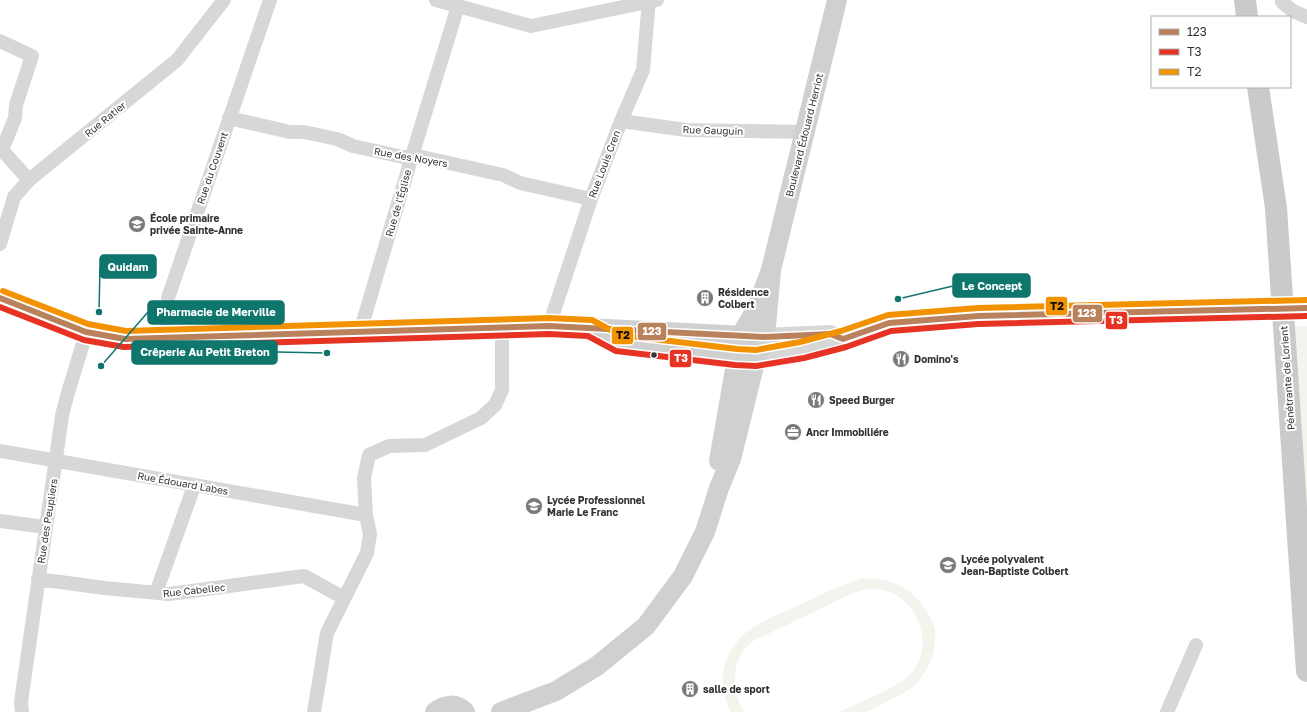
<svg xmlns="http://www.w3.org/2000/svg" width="1307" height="712" font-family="'Golos Text',sans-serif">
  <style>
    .green { fill: #f1f5ed }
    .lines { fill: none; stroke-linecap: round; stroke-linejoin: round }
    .minor { stroke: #d7d7d7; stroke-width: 14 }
    .tertiary { stroke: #d7d7d7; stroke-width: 18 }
    .secondary { stroke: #d0d0d0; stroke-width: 20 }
    .primary { stroke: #cacaca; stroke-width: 22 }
    .tertiary-bridge { stroke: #d7d7d7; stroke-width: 18 }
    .bus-1-casing { stroke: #fff; stroke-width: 9 }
    .bus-2-casing { stroke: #fff; stroke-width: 9 }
    .bus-3-casing { stroke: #fff; stroke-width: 9 }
    .bus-1 { stroke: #b9825d; stroke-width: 6 }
    .bus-2 { stroke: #e63323; stroke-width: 6 }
    .bus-3 { stroke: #f39200; stroke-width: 6 }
    .bus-dot { fill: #333; stroke: #fff; stroke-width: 1.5 }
    .labels { text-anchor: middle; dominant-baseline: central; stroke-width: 4; stroke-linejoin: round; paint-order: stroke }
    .street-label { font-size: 10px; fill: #333; stroke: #fff }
    .poi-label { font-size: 10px; font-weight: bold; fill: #333; stroke: #fff; text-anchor: start }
    .leader { fill: none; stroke: #0f766e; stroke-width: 1.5 }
    .callout-dot { fill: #0f766e; stroke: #fff; stroke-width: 1.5 }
    .callout { fill: #0f766e; stroke: #0f766e; stroke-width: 1.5 }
    .callout-label { font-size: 11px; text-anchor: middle; font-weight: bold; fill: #fff }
    .line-badge { stroke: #fff; stroke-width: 1.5 }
    .badge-label { font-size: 11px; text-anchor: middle; font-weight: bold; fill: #fff }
    .pale-badge-label { font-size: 11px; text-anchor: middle; font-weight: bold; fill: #111 }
  </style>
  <rect width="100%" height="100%" fill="#fff"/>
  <!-- green -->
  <path class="green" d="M 1287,326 L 1307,326 L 1307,571 Z
    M 864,578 C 878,579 890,580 903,587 C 916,594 934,617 935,632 C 937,650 929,670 917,683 C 908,692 897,696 886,702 C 879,705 871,711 864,712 C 856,712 847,712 839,712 C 858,703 902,686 913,671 C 936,640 915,594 878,589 C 869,587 860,591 851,594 L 753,641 C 751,644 747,647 744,650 C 731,668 733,694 744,712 L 731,712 C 715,681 723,648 752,628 C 767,618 786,611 802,604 C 823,594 842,584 864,578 Z"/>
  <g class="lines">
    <!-- minor -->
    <path class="minor" d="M 436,0 L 531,26 L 657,0
      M 1282,0 L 1282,2 L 1293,11 L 1307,17
      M 0,41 L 32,56 L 16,105 L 15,118 L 2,150 L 29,180
      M 229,118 L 290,132 L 304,132 L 337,139 L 353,146 L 403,157 L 422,157 L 503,175 L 520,183 L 591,199
      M 621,121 L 686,130 L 805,132
      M 0,244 L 14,197 L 29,180 L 177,60 L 224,0
      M 549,326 L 591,199 L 621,121 L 643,70 L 649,0
      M 360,332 L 412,156 L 458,6
      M 167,338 L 168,298 L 270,0
      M 0,451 L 366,515
      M 0,521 L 45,527
      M 38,579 L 104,588 L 169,594 L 304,576 L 344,598
      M 156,593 L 194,486
      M 22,712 L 21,702 L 62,416 C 68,388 79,360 86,332
      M 314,712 L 327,633 L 367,553 L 370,534 L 366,515 L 364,478 L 369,455 L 389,446 L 425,445 L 481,418 L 495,405 L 502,390 L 502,328
      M 1167,712 L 1196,645"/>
    <!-- tertiary -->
    <path class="tertiary" d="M 765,337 L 830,334 L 834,336
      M 756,358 L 802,350 L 843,339 L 889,323 L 978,316 L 1254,309"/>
    <!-- secondary -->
    <path class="secondary" d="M 0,298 L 86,332 L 125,339 L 549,326 L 765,337
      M 597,332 L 617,343 L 697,353 L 749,358
      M 719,461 L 741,335 L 756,310 L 771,270 L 837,0
      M 435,712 C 445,704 456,703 465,712
      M 501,712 L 556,691 L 597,666 L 646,626 L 683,576 L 705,532 L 719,488 L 731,459 L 756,358 L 765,337 L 771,270"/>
    <!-- primary -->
    <path class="primary" d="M 1245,0 L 1247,17
      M 1258,87 L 1276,208 L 1307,671"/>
    <!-- tertiary-bridge -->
    <path class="tertiary-bridge" d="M 1254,309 L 1307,308"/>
    <!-- bus-1 casing -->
    <g class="bus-1-casing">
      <path id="bus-1" d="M 0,298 L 86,332 L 125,339 L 549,326 L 765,337 L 830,334 L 843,339 L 889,323 L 978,316 L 1307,308"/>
    </g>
    <!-- bus-2 casing -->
    <g class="bus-2-casing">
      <path id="bus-2" d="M 0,307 L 84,340 L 124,347 L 549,334 L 588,336 L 616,351 L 735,365 L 756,366 L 804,358 L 846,347 L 891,331 L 978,324 L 1307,316"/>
    </g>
    <!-- bus-3 casing -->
    <g class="bus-3-casing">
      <path id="bus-3" d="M 3,291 L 88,324 L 126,331 L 549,318 L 592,320 L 620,335 L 737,349 L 756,350 L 800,342 L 841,331 L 888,315 L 978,308 L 1307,300"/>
    </g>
    <!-- bus-1 -->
    <use href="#bus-1" class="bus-1"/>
    <!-- bus-2 -->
    <use href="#bus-2" class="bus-2"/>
    <!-- bus-3 -->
    <use href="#bus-3" class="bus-3"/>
  </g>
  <!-- icons -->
  <defs>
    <g id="school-disc" transform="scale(0.9)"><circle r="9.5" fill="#7a7a7a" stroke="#fff"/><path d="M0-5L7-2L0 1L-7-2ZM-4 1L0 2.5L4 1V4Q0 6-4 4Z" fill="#fff"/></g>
    <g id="building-disc" transform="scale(0.9)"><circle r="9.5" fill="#7a7a7a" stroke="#fff"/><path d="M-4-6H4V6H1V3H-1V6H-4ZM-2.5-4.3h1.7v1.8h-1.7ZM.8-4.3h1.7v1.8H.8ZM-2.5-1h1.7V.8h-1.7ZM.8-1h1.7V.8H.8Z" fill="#fff"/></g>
    <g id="restaurant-disc" transform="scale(0.9)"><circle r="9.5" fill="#7a7a7a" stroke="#fff"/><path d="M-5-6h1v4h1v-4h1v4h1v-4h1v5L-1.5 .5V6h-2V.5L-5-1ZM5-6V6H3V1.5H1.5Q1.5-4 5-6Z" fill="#fff"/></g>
    <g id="office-disc" transform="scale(0.9)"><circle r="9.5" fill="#7a7a7a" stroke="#fff"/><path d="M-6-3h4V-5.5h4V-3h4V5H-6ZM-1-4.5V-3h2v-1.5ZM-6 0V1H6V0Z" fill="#fff"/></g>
  </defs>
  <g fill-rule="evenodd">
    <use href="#school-disc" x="137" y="224"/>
    <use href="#building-disc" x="705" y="298"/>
    <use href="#restaurant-disc" x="901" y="359"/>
    <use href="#restaurant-disc" x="816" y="400"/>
    <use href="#office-disc" x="793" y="432"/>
    <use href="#school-disc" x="534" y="506"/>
    <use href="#school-disc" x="948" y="565"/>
    <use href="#building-disc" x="690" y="689"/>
  </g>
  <!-- markers -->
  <circle class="bus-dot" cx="654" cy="355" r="3.5"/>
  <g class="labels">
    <!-- street labels -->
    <g class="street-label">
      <text transform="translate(105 119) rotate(-39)">Rue Ratier</text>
      <text transform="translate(713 130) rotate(2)">Rue Gauguin</text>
      <text transform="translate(804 135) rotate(-76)">Boulevard Édouard Herriot</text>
      <text transform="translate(411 157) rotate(10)">Rue des Noyers</text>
      <text transform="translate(604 164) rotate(-69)">Rue Louis Cren</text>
      <text transform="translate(212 168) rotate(-71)">Rue du Couvent</text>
      <text transform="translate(398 203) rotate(-74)">Rue de l'Église</text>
      <text transform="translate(1287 378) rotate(-94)">Pénétrante de Lorient</text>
      <text transform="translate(183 483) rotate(10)">Rue Édouard Labes</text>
      <text transform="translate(47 521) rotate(-81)">Rue des Peupliers</text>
      <text transform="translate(194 590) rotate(-6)">Rue Cabellec</text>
    </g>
    <!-- poi labels -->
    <g class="poi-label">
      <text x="150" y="218">École primaire<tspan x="150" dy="12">privée Sainte-Anne</tspan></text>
      <text x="718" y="292">Résidence<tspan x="718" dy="12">Colbert</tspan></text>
      <text x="914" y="359">Domino's</text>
      <text x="829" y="400">Speed Burger</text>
      <text x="806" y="432">Ancr Immobiliére</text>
      <text x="547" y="500">Lycée Professionnel<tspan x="547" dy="12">Marie Le Franc</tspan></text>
      <text x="961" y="559">Lycée polyvalent<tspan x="961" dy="12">Jean-Baptiste Colbert</tspan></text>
      <text x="703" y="689">salle de sport</text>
    </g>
  </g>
  <!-- callouts -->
  <path class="leader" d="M99 312L100 267M898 299L953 286M101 366L148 312M327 353L277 352"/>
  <g class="callout-dot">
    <circle cx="99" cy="312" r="4"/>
    <circle cx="898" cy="299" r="4"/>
    <circle cx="101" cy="366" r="4"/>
    <circle cx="327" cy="353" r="4"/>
  </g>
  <g class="callout">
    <rect x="100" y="255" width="56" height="23" rx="4"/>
    <rect x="953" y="274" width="77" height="23" rx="4"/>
    <rect x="148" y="301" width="136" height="23" rx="4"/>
    <rect x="132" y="341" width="145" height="23" rx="4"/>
  </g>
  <g class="callout-label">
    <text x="128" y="271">Quidam</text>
    <text x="992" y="290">Le Concept</text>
    <text x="216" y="316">Pharmacie de Merville</text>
    <text x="205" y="356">Crêperie Au Petit Breton</text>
  </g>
  <g class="line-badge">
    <rect x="1045" y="296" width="23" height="20" rx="4" fill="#f39200"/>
    <rect x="1072" y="304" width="31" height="19" rx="4" fill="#b9825d"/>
    <rect x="1105" y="311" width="23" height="19" rx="4" fill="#e63323"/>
    <rect x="637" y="322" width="30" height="19" rx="4" fill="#b9825d"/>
    <rect x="611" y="326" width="23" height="19" rx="4" fill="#f39200"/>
    <rect x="669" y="349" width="23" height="19" rx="4" fill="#e63323"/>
  </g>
  <g class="badge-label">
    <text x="1087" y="317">123</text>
    <text x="1116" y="324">T3</text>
    <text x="652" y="335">123</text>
    <text x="681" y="362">T3</text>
  </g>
  <g class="pale-badge-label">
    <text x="1057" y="310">T2</text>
    <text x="623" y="339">T2</text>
  </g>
  <!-- legend -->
  <rect x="1151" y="16" width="140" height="72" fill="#ffffff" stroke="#adadad"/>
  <rect x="1159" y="29" width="20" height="6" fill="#b9825d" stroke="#adadad"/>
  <text x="1187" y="36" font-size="12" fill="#333333">123</text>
  <rect x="1159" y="49" width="20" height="6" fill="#e63323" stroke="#adadad"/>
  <text x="1187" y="56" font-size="12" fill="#333333">T3</text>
  <rect x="1159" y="69" width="20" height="6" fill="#f39200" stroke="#adadad"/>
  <text x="1187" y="76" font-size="12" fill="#333333">T2</text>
</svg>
